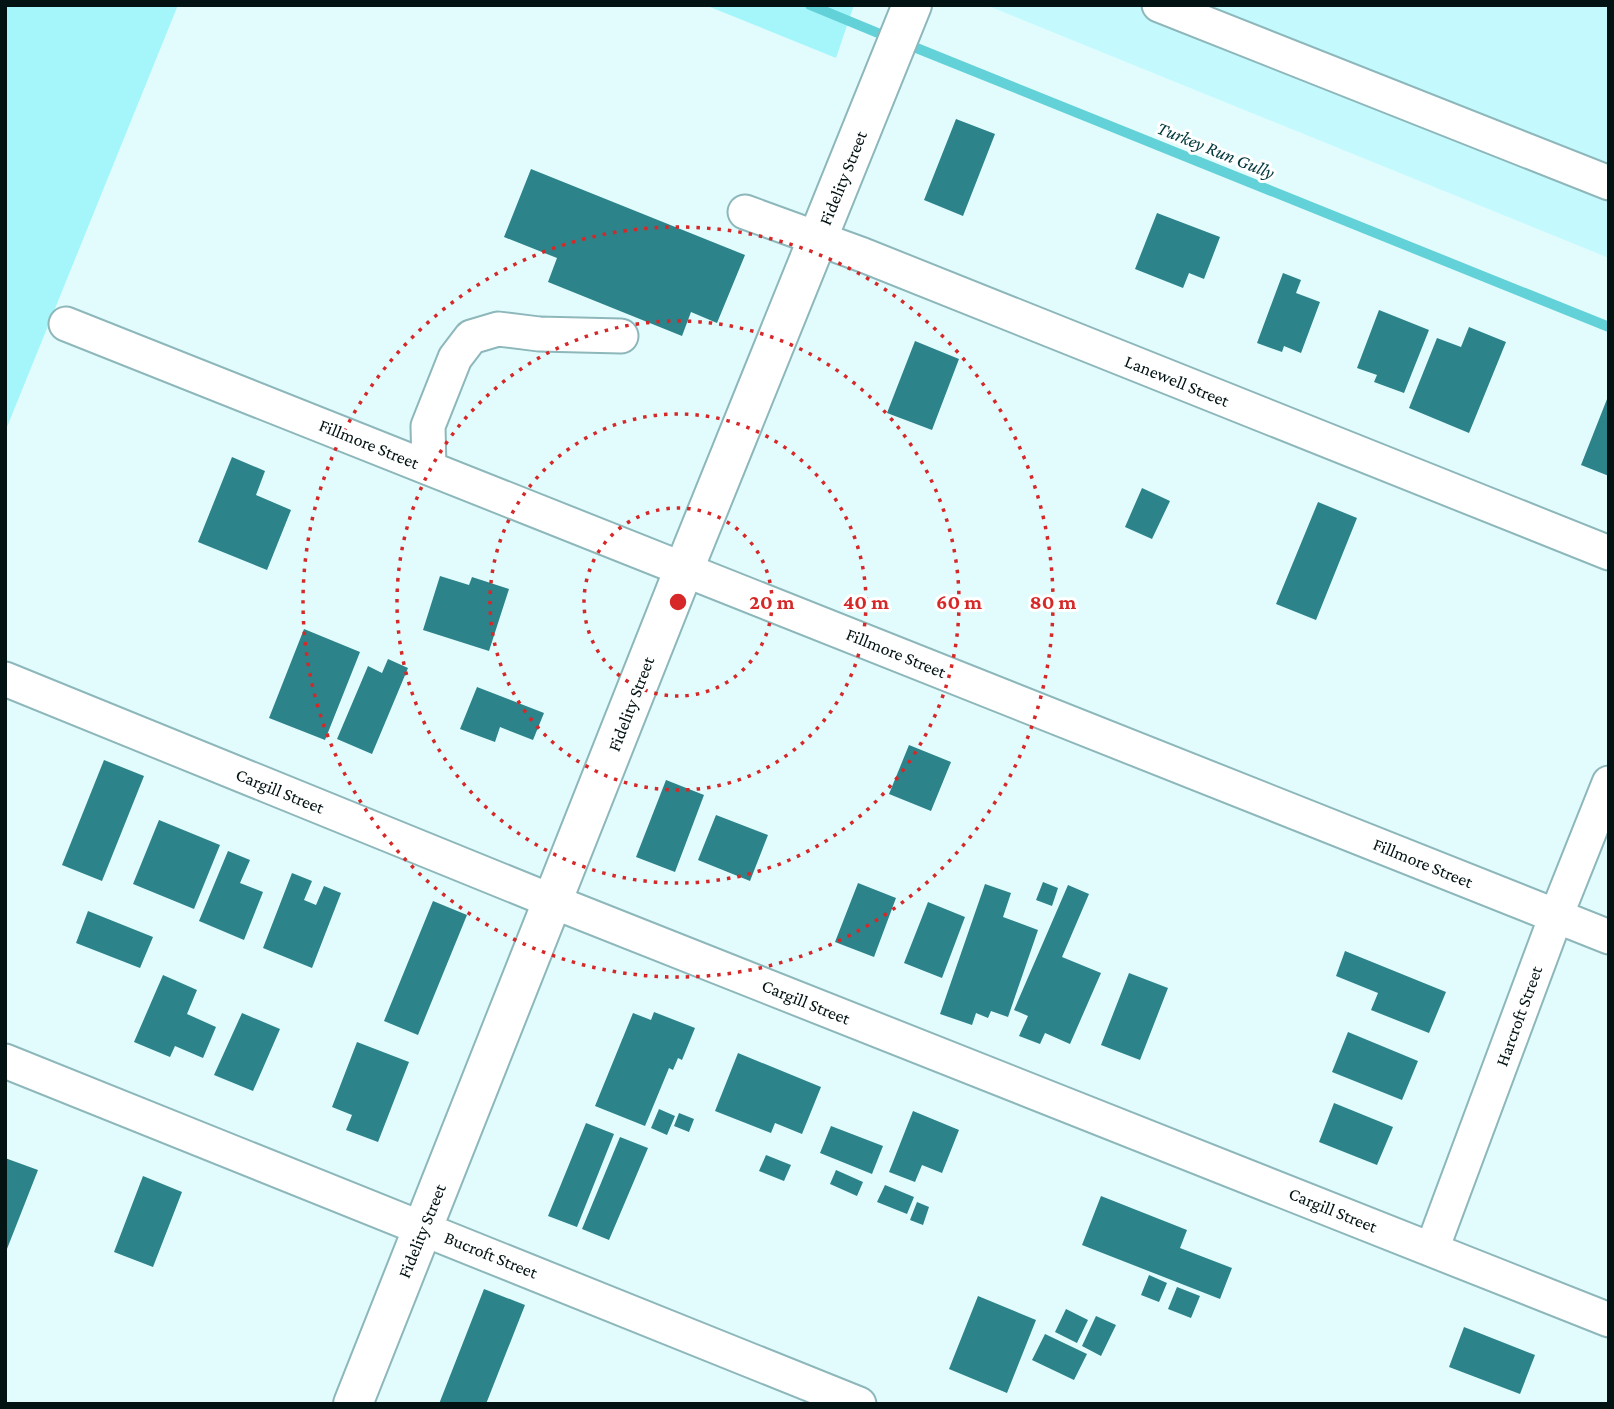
<svg xmlns="http://www.w3.org/2000/svg" width="1614" height="1409" font-family="'Crimson Pro',serif">
  <style>
    .built { fill: #c4fafe }
    .green { fill: #a5f6fb }
    .lines { fill: none; stroke-linecap: round; stroke-linejoin: round }
    .stream { stroke: #62d1d8; stroke-width: 10 }
    .building { fill: #2c8389 }
    .minor-casing { stroke: #8db7ba; stroke-width: 37 }
    .major-casing { stroke: #8db7ba; stroke-width: 42 }
    .minor { stroke: #fff; stroke-width: 33 }
    .major { stroke: #fff; stroke-width: 38 }
    .ring { fill: none; stroke: #d62828; stroke-width: 3.5; stroke-dasharray: 3.5 7 }
    .labels { text-anchor: middle; dominant-baseline: central; stroke-width: 6; stroke-linejoin: round; paint-order: stroke }
    .street-label { font-size: 18px; fill: #031213; stroke: #fff }
    .water-label { font-size: 19px; font-style: italic; fill: #00373b; stroke: #fff }
    .centre { fill: #d62828; stroke: #fff; stroke-width: 3.5 }
    .ring-label { font-size: 21px; text-anchor: middle; font-weight: bold; fill: #d62828; stroke: #fff; stroke-width: 6; stroke-linejoin: round; paint-order: stroke }
  </style>
  <rect width="100%" height="100%" fill="#e2fcfe"/>
  <!-- built -->
  <path class="built" d="M 986,5 L 1609,5 L 1609,258 Z"/>
  <!-- green -->
  <path class="green" d="M 5,5 L 178,5 L 5,432 Z
    M 705,5 L 854,5 L 836,58 Z"/>
  <g class="lines">
    <!-- stream -->
    <path class="stream" d="M 810,5 L 890,38
      M 904,43 L 1609,327"/>
  </g>
  <!-- building -->
  <path class="building" d="M 956,119 L 995,134 L 963,216 L 924,200 Z
    M 531,169 L 745,255 L 717,323 L 691,312 L 682,336 L 548,282 L 557,258 L 504,237 Z
    M 1157,213 L 1220,237 L 1204,279 L 1189,273 L 1183,288 L 1135,269 Z
    M 1283,273 L 1301,280 L 1296,293 L 1320,302 L 1301,353 L 1284,346 L 1282,352 L 1257,343 Z
    M 1379,310 L 1429,330 L 1404,393 L 1374,382 L 1377,375 L 1357,368 Z
    M 1469,327 L 1506,342 L 1469,433 L 1409,408 L 1437,338 L 1461,347 Z
    M 915,341 L 959,359 L 932,430 L 887,413 Z
    M 1609,394 L 1609,476 L 1581,465 Z
    M 232,457 L 265,471 L 256,495 L 291,510 L 267,570 L 198,542 Z
    M 1142,488 L 1170,501 L 1152,539 L 1125,527 Z
    M 1318,502 L 1357,518 L 1316,620 L 1276,604 Z
    M 440,576 L 469,585 L 472,577 L 509,589 L 489,651 L 423,630 Z
    M 304,629 L 360,652 L 325,740 L 269,718 Z
    M 388,659 L 408,668 L 372,754 L 337,739 L 368,666 L 382,673 Z
    M 477,687 L 544,713 L 533,740 L 500,727 L 495,742 L 460,729 Z
    M 909,745 L 951,762 L 931,811 L 889,794 Z
    M 104,760 L 144,776 L 102,881 L 62,865 Z
    M 666,780 L 704,795 L 675,872 L 636,857 Z
    M 716,815 L 768,835 L 750,881 L 698,860 Z
    M 159,820 L 220,845 L 194,909 L 133,884 Z
    M 228,851 L 250,860 L 240,883 L 263,892 L 244,940 L 199,921 Z
    M 292,873 L 312,881 L 304,900 L 316,905 L 324,886 L 341,893 L 312,968 L 263,948 Z
    M 1043,882 L 1058,888 L 1052,906 L 1036,900 Z
    M 858,883 L 896,898 L 874,957 L 835,942 Z
    M 985,884 L 1011,893 L 1003,917 L 1038,930 L 1008,1017 L 991,1011 L 988,1018 L 976,1013 L 972,1025 L 940,1014 Z
    M 1068,885 L 1089,894 L 1062,957 L 1101,973 L 1070,1044 L 1045,1033 L 1040,1044 L 1019,1036 L 1028,1016 L 1014,1010 Z
    M 433,901 L 467,915 L 418,1035 L 384,1021 Z
    M 928,902 L 965,917 L 942,978 L 904,963 Z
    M 88,911 L 153,937 L 140,968 L 76,943 Z
    M 1345,951 L 1446,992 L 1429,1033 L 1371,1010 L 1378,993 L 1336,976 Z
    M 1129,973 L 1168,988 L 1140,1060 L 1101,1045 Z
    M 163,975 L 197,990 L 187,1014 L 216,1027 L 203,1058 L 175,1046 L 170,1057 L 134,1042 Z
    M 654,1012 L 695,1028 L 682,1060 L 678,1058 L 673,1070 L 669,1068 L 645,1126 L 595,1106 L 633,1013 L 651,1020 Z
    M 242,1013 L 280,1029 L 253,1091 L 214,1075 Z
    M 1348,1032 L 1418,1061 L 1402,1100 L 1332,1072 Z
    M 357,1042 L 409,1062 L 378,1142 L 346,1130 L 352,1115 L 332,1107 Z
    M 738,1053 L 821,1087 L 802,1134 L 775,1123 L 771,1133 L 715,1111 Z
    M 1334,1103 L 1393,1127 L 1377,1165 L 1319,1142 Z
    M 659,1109 L 675,1116 L 667,1135 L 651,1128 Z
    M 913,1111 L 959,1130 L 942,1173 L 922,1165 L 915,1182 L 889,1172 Z
    M 679,1113 L 694,1119 L 689,1132 L 674,1126 Z
    M 586,1123 L 614,1134 L 577,1227 L 548,1216 Z
    M 831,1126 L 883,1146 L 872,1174 L 820,1153 Z
    M 620,1137 L 648,1148 L 609,1240 L 582,1229 Z
    M 766,1155 L 791,1165 L 784,1181 L 759,1171 Z
    M 5,1158 L 38,1170 L 5,1254 Z
    M 836,1170 L 863,1182 L 857,1196 L 830,1184 Z
    M 143,1176 L 182,1192 L 153,1267 L 114,1252 Z
    M 885,1185 L 914,1197 L 907,1214 L 877,1202 Z
    M 1101,1196 L 1187,1230 L 1180,1248 L 1232,1268 L 1220,1299 L 1082,1245 Z
    M 917,1202 L 929,1207 L 923,1225 L 910,1220 Z
    M 1149,1275 L 1167,1283 L 1159,1302 L 1141,1295 Z
    M 1177,1287 L 1200,1296 L 1191,1318 L 1168,1309 Z
    M 484,1289 L 525,1305 L 486,1404 L 439,1404 Z
    M 978,1296 L 1036,1320 L 1007,1393 L 949,1369 Z
    M 1066,1309 L 1088,1320 L 1077,1343 L 1055,1332 Z
    M 1096,1316 L 1116,1325 L 1101,1356 L 1082,1346 Z
    M 1464,1327 L 1535,1355 L 1520,1394 L 1449,1367 Z
    M 1045,1334 L 1087,1354 L 1074,1380 L 1032,1360 Z"/>
  <g class="lines">
    <!-- minor casing -->
    <g class="minor-casing">
      <path id="minor" d="M 1159,5 L 1609,183
        M 745,212 L 863,255 L 1609,553
        M 66,324 L 1609,937
        M 429,468 L 428,426 L 455,358 L 471,337 L 498,329 L 539,334 L 621,336
        M 5,679 L 554,902 L 1609,1320
        M 5,1061 L 859,1404
        M 1432,1249 L 1556,916 L 1609,783"/>
    </g>
    <!-- major casing -->
    <g class="major-casing">
      <path id="major" d="M 353,1404 L 684,569 L 912,5"/>
    </g>
    <!-- minor -->
    <use href="#minor" class="minor"/>
    <!-- major -->
    <use href="#major" class="major"/>
  </g>
  <!-- distance rings -->
  <g class="ring">
    <circle cx="678" cy="602" r="94"/>
    <circle cx="678" cy="602" r="188"/>
    <circle cx="678" cy="602" r="281"/>
    <circle cx="678" cy="602" r="375"/>
  </g>
  <g class="labels">
    <!-- street labels -->
    <g class="street-label">
      <text transform="translate(843 178) rotate(-68)">Fidelity Street</text>
      <text transform="translate(1177 381) rotate(22)">Lanewell Street</text>
      <text transform="translate(369 444) rotate(22)">Fillmore Street</text>
      <text transform="translate(896 653) rotate(22)">Fillmore Street</text>
      <text transform="translate(631 704) rotate(-69)">Fidelity Street</text>
      <text transform="translate(280 791) rotate(22)">Cargill Street</text>
      <text transform="translate(1423 863) rotate(22)">Fillmore Street</text>
      <text transform="translate(806 1002) rotate(22)">Cargill Street</text>
      <text transform="translate(1519 1016) rotate(-70)">Harcroft Street</text>
      <text transform="translate(1333 1210) rotate(22)">Cargill Street</text>
      <text transform="translate(422 1231) rotate(-68)">Fidelity Street</text>
      <text transform="translate(491 1255) rotate(22)">Bucroft Street</text>
    </g>
    <!-- water labels -->
    <g class="water-label">
      <text transform="translate(1216 150) rotate(22)">Turkey Run Gully</text>
    </g>
  </g>
  <circle cx="678" cy="602" r="10" class="centre"/>
  <g class="ring-label">
    <text x="772" y="609">20 m</text>
    <text x="866" y="609">40 m</text>
    <text x="959" y="609">60 m</text>
    <text x="1053" y="609">80 m</text>
  </g>
  <!-- border -->
  <rect width="1614" height="1409" fill="none" stroke="#031213" stroke-width="14"/>
</svg>
